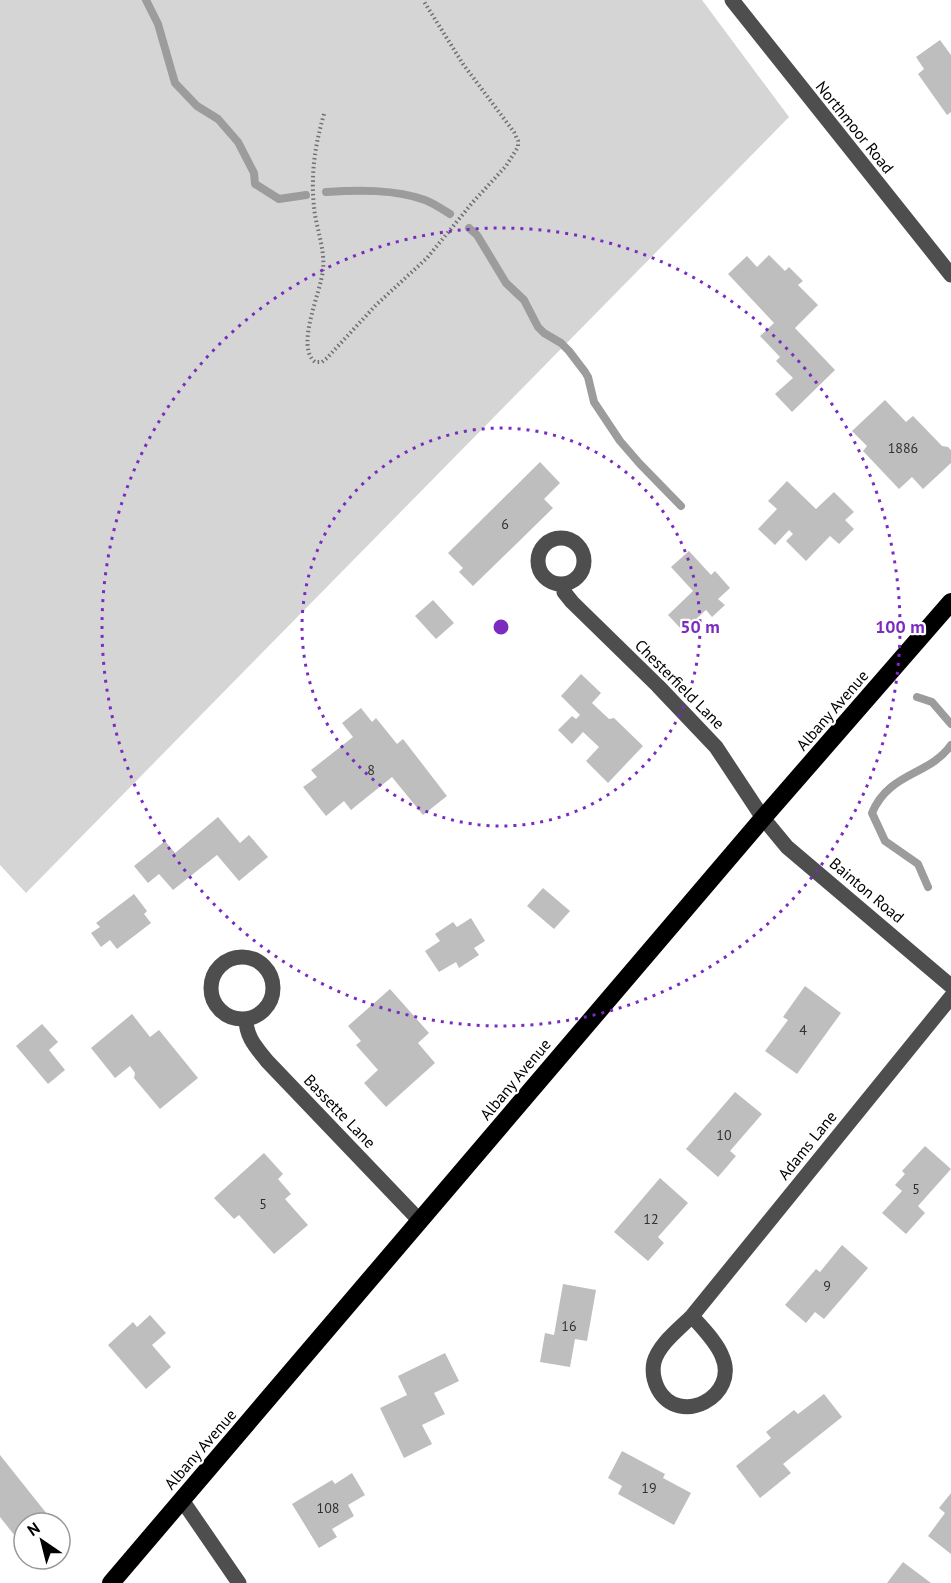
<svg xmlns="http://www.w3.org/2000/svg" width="951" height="1583" font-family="'PT Sans',sans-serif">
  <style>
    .green { fill: #d5d5d5 }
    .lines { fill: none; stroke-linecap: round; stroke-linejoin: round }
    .stream { stroke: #9c9c9c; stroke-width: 8 }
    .building { fill: #bebebe }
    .path { stroke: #707070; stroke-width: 4; stroke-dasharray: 1.5 3; stroke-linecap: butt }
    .minor { stroke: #4e4e4e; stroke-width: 15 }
    .highway { stroke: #000; stroke-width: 18 }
    .ring { fill: none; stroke: #7b2cbf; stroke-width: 3; stroke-dasharray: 3 6 }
    .labels { text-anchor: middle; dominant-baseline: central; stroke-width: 4.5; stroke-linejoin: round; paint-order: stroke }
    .number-label { font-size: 14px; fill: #303030 }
    .street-label { font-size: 16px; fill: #000; stroke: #fff }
    .centre { fill: #7b2cbf; stroke: #fff; stroke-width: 3 }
    .ring-label { font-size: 18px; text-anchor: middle; font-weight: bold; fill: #7b2cbf; stroke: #fff; stroke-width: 4.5; stroke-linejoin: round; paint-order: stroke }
  </style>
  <rect width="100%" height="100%" fill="#fff"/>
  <!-- green -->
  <path class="green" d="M 0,0 L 702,0 L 789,117 L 26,893 L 0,865 Z"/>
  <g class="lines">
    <!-- stream -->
    <path class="stream" d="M 146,0 L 158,24 L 175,83 L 197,106 L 218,119 L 238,142 L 254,173 L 255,184 L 279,199 L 306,195
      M 326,192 C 357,190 395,189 425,200 C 433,203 442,209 450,214
      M 469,228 L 477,235 L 506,283 L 524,300 L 538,327 L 544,333 L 561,343 L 569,351 L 585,372 L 588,377 L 594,402 L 620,441 L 640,464 L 681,506
      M 917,697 L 932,702 L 951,724
      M 928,887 L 918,864 L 885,841 L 872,813 C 889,772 929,776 951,745"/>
  </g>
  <!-- building -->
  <path class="building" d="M 940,40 L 951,55 L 951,112 L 947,115 L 918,74 L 924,69 L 916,57 Z
    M 769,255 L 785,271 L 789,267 L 803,281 L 798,285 L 818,305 L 795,328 L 835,370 L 792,412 L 775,394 L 793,378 L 776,361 L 780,357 L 760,336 L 774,323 L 728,274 L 747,256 L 757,267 Z
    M 885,400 L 906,422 L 913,416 L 942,446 L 948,447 L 951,450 L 951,463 L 923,489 L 912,477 L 899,489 L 863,451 L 867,446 L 852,431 Z
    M 540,462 L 560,483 L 544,499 L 553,508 L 473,586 L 459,572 L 463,568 L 448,553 Z
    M 787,481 L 816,509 L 834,492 L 854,512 L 845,520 L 854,529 L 839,544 L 830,536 L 806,561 L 786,541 L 793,534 L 789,530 L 775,545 L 758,529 L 777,509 L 768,501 Z
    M 689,551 L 711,575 L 715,571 L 730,588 L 718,599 L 725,605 L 712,617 L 706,610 L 683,631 L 668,615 L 693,591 L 671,567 Z
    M 433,600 L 454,623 L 436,639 L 415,616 Z
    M 581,674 L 601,693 L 592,703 L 609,719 L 614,718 L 643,746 L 608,783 L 586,761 L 599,747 L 583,732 L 572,744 L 558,730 L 572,716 L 576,719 L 580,715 L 561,696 Z
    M 361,708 L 372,722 L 376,718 L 397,744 L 403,739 L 447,796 L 423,815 L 392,777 L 351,810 L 344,801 L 326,816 L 303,787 L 317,777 L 311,770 L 353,737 L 342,723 Z
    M 218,817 L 240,843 L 249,835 L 268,857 L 239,881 L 217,855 L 173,890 L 159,874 L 148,883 L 134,866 L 165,841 L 175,853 Z
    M 543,888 L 570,911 L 554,929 L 527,906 Z
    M 134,894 L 147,911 L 144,914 L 151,923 L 117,949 L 110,940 L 101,947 L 91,933 L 100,927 L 96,923 Z
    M 471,918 L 485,941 L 474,948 L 479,955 L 459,968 L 456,962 L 439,972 L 425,951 L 440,941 L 435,934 L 453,922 L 457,927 Z
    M 805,986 L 841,1013 L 797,1074 L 765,1051 L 788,1020 L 783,1017 Z
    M 390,989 L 429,1033 L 418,1043 L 435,1063 L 386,1107 L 364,1083 L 378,1070 L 356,1045 L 361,1041 L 348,1026 Z
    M 132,1014 L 150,1037 L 159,1030 L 198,1078 L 160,1109 L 134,1078 L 135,1073 L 130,1066 L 115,1078 L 91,1048 Z
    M 42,1024 L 58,1042 L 49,1050 L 65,1070 L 48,1084 L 16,1046 Z
    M 735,1092 L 762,1114 L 730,1151 L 736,1156 L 718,1177 L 686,1149 Z
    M 925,1146 L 951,1169 L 918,1206 L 925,1213 L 906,1234 L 882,1213 L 902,1191 L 895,1185 L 905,1174 L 902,1171 Z
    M 264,1153 L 283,1174 L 278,1179 L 291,1194 L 285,1199 L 308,1225 L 274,1254 L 239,1215 L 234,1219 L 214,1198 Z
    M 660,1178 L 688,1203 L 658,1237 L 664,1243 L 648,1261 L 614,1232 Z
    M 842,1245 L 868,1268 L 824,1319 L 815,1312 L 806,1323 L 785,1305 L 816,1269 L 820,1272 Z
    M 563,1284 L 596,1290 L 587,1341 L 575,1339 L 570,1367 L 540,1362 L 545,1333 L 554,1335 Z
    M 150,1315 L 166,1333 L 152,1345 L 171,1367 L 146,1389 L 108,1345 L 133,1322 L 137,1327 Z
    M 445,1353 L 459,1381 L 434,1393 L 445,1414 L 422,1425 L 432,1444 L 404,1458 L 380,1408 L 407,1395 L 398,1376 Z
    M 824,1394 L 842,1417 L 783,1464 L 791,1473 L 760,1498 L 736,1466 L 771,1438 L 766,1432 L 794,1410 L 798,1414 Z
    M 622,1451 L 665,1474 L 663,1478 L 691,1493 L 674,1525 L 618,1494 L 622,1486 L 608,1478 Z
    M 0,1455 L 43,1509 L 55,1523 L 24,1523 L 24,1529 L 15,1536 L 0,1517 Z
    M 352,1473 L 365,1495 L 348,1505 L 354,1516 L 332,1529 L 337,1537 L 319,1548 L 292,1504 L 332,1480 L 335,1484 Z
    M 951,1493 L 951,1554 L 928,1536 L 945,1513 L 939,1508 Z
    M 903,1562 L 931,1583 L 887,1583 Z"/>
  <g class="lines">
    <!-- path -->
    <path class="path" d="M 324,114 C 314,149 310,179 315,215 C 318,232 325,252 323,270 C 321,292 295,346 315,362 L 322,362 L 327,358 L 376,305 L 427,258 L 473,202 L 506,166 L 518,147 L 518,141 L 514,132 L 463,64 L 423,0"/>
    <!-- minor -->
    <path class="minor" d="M 732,0 L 951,275
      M538 561a23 23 0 1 1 46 0a23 23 0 1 1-46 0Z
      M 563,584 L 564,592 L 572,602 L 658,686 L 716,747 L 763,818 L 787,847 L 951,986
      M211 988a31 31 0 1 1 62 0a31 31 0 1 1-62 0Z
      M 246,1019 C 246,1037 256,1047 267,1061 L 420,1221
      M 692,1316 C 702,1328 716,1341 722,1356 C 740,1396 679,1428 658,1389 C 654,1381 652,1371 654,1362 C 659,1344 679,1329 692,1316 L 951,997
      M 182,1500 L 239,1583"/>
    <!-- highway -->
    <path class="highway" d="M 111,1583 L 763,818 L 951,602"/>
  </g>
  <!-- distance rings -->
  <g class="ring">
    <circle cx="501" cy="627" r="199"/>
    <circle cx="501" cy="627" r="399"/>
  </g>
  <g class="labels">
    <!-- number labels -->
    <g class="number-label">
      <text x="903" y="448">1886</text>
      <text x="505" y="524">6</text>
      <text x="371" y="770">8</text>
      <text x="803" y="1030">4</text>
      <text x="724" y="1135">10</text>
      <text x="916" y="1189">5</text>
      <text x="263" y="1204">5</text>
      <text x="651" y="1219">12</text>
      <text x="827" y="1286">9</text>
      <text x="569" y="1326">16</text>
      <text x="649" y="1488">19</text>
      <text x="328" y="1508">108</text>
    </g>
    <!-- street labels -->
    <g class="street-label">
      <text transform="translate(855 127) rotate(51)">Northmoor Road</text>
      <text transform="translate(680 684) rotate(45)">Chesterfield Lane</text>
      <text transform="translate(832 710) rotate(-49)">Albany Avenue</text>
      <text transform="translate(867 890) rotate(40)">Bainton Road</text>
      <text transform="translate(515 1079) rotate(-50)">Albany Avenue</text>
      <text transform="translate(340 1111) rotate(46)">Bassette Lane</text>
      <text transform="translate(807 1145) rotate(-51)">Adams Lane</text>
      <text transform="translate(200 1449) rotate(-49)">Albany Avenue</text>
    </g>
  </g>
  <circle cx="501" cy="627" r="9" class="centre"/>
  <g class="ring-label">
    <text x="700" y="633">50 m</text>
    <text x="900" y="633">100 m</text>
  </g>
  <!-- north arrow -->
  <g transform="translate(42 1541) rotate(325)"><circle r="28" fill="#ffffff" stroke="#999999" stroke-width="1.5"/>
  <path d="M0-4.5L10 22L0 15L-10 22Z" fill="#000000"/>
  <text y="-9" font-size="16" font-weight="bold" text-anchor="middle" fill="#000000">N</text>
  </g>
</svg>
